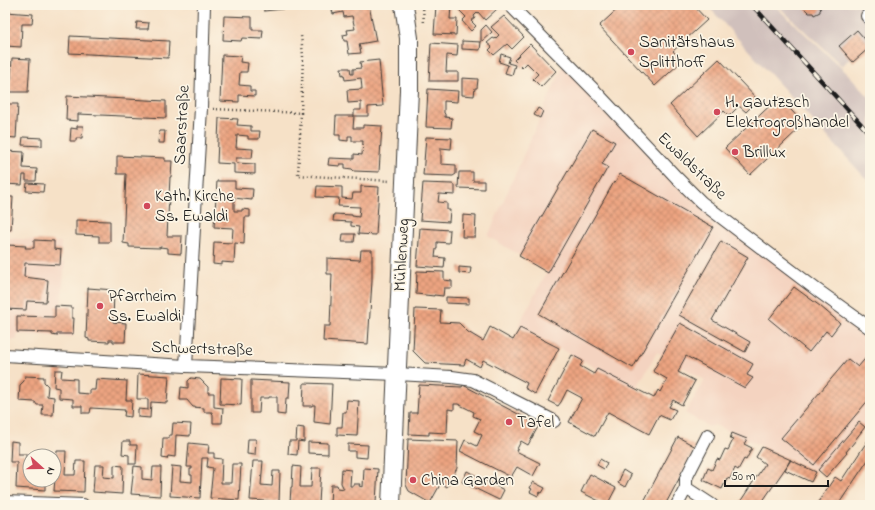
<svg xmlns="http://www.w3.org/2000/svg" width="875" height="510" font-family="'Indie Flower',sans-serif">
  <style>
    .built { fill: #f4d3c0 }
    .industrial { fill: #d0c0bc }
    .building { fill: url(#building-cross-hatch) }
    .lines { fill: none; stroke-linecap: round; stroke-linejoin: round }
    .minor-casing { stroke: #3d3a36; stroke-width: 14 }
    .secondary-casing { stroke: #3d3a36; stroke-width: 20 }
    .path { stroke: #3d3a36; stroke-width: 2.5; stroke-dasharray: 1 3; stroke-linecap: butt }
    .minor { stroke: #fff; stroke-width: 12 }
    .secondary { stroke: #fff; stroke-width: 18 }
    .rail-casing { stroke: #1c1c1c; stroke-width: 4.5 }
    .rail { stroke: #fcf5e5; stroke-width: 3; stroke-dasharray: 9; stroke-linecap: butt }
    .poi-dot { fill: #d1495b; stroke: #fcf5e5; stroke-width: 1.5 }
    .labels { text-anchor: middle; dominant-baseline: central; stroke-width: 3.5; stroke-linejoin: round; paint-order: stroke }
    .poi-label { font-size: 17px; fill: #1c1c1c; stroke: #fcf5e5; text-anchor: start }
    .street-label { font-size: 17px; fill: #1c1c1c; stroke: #fcf5e5 }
  </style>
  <defs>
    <pattern id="building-cross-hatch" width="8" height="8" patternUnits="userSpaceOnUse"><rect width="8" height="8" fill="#eda481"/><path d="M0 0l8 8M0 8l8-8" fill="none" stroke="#bf8569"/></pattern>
  </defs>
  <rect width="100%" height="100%" fill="#fcf5e5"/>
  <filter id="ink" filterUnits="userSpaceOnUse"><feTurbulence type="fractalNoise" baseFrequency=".025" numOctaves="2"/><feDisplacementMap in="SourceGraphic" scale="8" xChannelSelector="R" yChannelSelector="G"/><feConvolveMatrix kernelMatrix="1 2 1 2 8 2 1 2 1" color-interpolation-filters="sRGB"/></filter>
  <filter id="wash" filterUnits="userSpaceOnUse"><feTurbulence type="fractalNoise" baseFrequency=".012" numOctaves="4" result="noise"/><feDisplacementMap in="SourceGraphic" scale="16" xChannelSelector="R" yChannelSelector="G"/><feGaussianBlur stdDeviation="0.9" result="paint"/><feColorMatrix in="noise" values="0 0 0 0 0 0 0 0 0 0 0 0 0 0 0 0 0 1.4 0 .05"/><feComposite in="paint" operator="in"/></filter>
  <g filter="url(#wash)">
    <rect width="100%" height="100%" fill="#f6e1c7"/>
    <!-- built -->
    <path class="built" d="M 564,63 L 729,224 L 870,328 L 870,434 L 859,421 L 816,471 L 715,425 L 709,427 L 685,413 L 705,380 L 657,352 L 636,389 L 518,326 L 547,272 L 488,236 Z
      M 5,238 L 61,242 L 60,262 L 65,263 L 61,306 L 72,307 L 72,318 L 74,318 L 73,337 L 17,334 L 17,340 L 5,340 Z"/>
    <!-- industrial -->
    <path class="industrial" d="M 707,5 L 774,5 L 850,76 L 870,98 L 870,183 Z
      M 777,5 L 870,5 L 870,38 L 842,66 Z"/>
    <g id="blocks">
      <!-- building -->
      <path class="building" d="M 263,5 L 282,5 L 283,9 L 264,11 Z
        M 350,5 L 369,5 L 376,41 L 359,44 L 361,53 L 349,54 L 347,41 L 344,41 L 343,35 L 348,34 L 347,30 L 355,29 L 352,16 L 344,17 L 343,12 L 333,14 L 332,10 L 350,6 Z
        M 436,5 L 451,5 L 450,19 L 457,19 L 456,35 L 434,34 Z
        M 461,5 L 494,5 L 497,9 L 485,20 L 478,12 L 474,16 L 475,18 L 471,21 L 476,26 L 471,31 L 462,21 L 466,17 L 457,8 Z
        M 622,5 L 693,5 L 707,20 L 673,51 L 682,61 L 655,86 L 599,26 Z
        M 801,5 L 819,5 L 819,7 L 821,9 L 820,10 L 820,12 L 814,15 L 813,13 L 809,13 Z
        M 6,12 L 33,14 L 32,24 L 22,24 L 21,47 L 5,46 Z
        M 224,16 L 252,17 L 252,30 L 263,30 L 262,39 L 242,38 L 241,41 L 223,40 Z
        M 504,16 L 524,37 L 512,49 L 507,44 L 494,55 L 489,50 L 492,47 L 487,43 L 493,38 L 495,39 L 499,35 L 491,27 Z
        M 137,22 L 149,23 L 148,29 L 136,29 Z
        M 486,25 L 492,32 L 481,42 L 481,30 Z
        M 857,30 L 870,45 L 870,47 L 853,62 L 839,46 Z
        M 70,36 L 169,41 L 168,58 L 69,53 Z
        M 462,41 L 481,42 L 480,50 L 462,49 Z
        M 431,43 L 458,45 L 457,56 L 447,55 L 446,72 L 458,72 L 458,81 L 429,81 Z
        M 530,44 L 556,71 L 541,87 L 533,79 L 538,74 L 527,63 L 522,68 L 514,60 Z
        M 501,54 L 510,57 L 508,63 L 515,65 L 512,75 L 505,73 L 508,65 L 499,62 Z
        M 222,55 L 241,56 L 240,62 L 248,63 L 247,72 L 240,72 L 239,85 L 250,86 L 250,91 L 255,91 L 255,96 L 239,95 L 239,102 L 220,101 Z
        M 12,58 L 30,59 L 28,92 L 10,92 Z
        M 719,59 L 758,100 L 746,112 L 739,106 L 729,116 L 724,111 L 698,136 L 670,105 Z
        M 379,60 L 383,106 L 368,107 L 368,116 L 354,116 L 354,110 L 361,110 L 361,102 L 348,103 L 347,90 L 362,89 L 361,78 L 345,80 L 344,74 L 342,75 L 341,68 L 350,68 L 351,74 L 353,74 L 353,69 L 361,68 L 360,62 Z
        M 462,78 L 478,79 L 477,88 L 475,88 L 474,96 L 462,95 Z
        M 428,89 L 458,91 L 457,102 L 444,101 L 444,113 L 445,114 L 445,117 L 452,118 L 451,128 L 426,127 Z
        M 67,96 L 166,101 L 166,118 L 78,114 L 78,121 L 66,120 Z
        M 779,97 L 804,124 L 750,175 L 725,148 Z
        M 5,104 L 18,104 L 16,138 L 5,137 Z
        M 538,108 L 543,111 L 540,118 L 534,115 Z
        M 336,116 L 354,116 L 353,128 L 363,128 L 363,125 L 382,126 L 379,172 L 354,171 L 352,169 L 345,168 L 345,164 L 340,164 L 340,166 L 328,165 L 329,158 L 354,159 L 354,154 L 362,155 L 363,141 L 352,141 L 352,136 L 348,136 L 348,141 L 340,140 L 340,135 L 335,135 Z
        M 219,118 L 238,119 L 237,125 L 251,126 L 251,131 L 260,131 L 259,139 L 248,139 L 248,136 L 237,135 L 236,148 L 253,149 L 252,158 L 236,158 L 236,163 L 255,164 L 255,174 L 234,173 L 234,164 L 217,163 Z
        M 77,126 L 83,126 L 82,138 L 76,138 L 76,141 L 70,141 L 71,128 L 77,129 Z
        M 592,129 L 615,142 L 602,164 L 608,167 L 548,273 L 519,256 Z
        M 159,131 L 165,131 L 164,143 L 158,143 Z
        M 23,137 L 42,138 L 42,146 L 22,145 Z
        M 426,137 L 452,138 L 451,149 L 441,148 L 441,164 L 456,165 L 456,174 L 453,176 L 423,175 Z
        M 7,151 L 24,152 L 23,168 L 37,169 L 36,181 L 26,181 L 26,175 L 23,175 L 22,185 L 5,184 Z
        M 117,156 L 165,158 L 165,161 L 172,161 L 171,177 L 170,177 L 167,236 L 182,236 L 181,254 L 168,253 L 168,248 L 160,247 L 160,248 L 129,247 L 129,244 L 123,243 L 126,174 L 117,174 Z
        M 459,172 L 473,172 L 473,181 L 484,181 L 484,189 L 458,188 Z
        M 620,174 L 713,227 L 633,368 L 539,314 L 614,182 L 615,183 Z
        M 217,181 L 235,181 L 235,188 L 253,189 L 252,200 L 234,198 L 234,211 L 242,211 L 242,209 L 250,210 L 250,217 L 245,217 L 244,244 L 235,243 L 234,263 L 222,262 L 222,265 L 213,264 L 214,242 L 232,243 L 233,228 L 214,227 Z
        M 27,183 L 44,184 L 43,192 L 26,191 Z
        M 423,183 L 452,184 L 455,185 L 455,195 L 439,194 L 438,202 L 447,203 L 447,210 L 450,210 L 449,222 L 420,220 Z
        M 317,186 L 342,187 L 342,198 L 352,199 L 353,193 L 361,193 L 361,186 L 379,187 L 376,235 L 358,234 L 359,227 L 351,226 L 351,222 L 333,221 L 334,214 L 352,215 L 352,216 L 359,217 L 360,207 L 338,206 L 339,198 L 316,197 Z
        M 5,197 L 13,197 L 11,230 L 5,230 Z
        M 463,215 L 476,216 L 475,237 L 462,237 Z
        M 76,220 L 110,221 L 110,242 L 99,242 L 99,236 L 76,235 Z
        M 420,228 L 450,230 L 449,243 L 437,242 L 437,249 L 436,249 L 435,257 L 445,258 L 444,268 L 417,266 Z
        M 343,234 L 355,234 L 354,242 L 342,242 Z
        M 34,240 L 54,241 L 54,249 L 61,250 L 60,265 L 25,263 L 24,277 L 48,280 L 46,302 L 27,301 L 26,310 L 5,309 L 5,273 L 7,245 L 26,246 L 25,248 L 34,248 Z
        M 721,241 L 748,257 L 712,320 L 750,342 L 745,352 L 679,315 Z
        M 361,250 L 372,250 L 372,281 L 368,344 L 323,341 L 324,326 L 330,326 L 332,274 L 327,274 L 327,258 L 360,260 Z
        M 459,267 L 471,268 L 470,274 L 459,273 Z
        M 417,271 L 444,272 L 444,280 L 452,281 L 452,288 L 444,288 L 443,296 L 434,295 L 434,296 L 416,294 Z
        M 794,287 L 820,306 L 840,323 L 831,335 L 826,331 L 809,352 L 769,319 Z
        M 88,288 L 114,290 L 113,322 L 126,323 L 125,342 L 113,342 L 113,340 L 109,340 L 109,342 L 89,341 L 89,339 L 86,338 Z
        M 446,297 L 469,298 L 469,304 L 446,303 Z
        M 55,306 L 72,307 L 72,318 L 74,318 L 73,334 L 57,334 L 57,336 L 52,335 L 52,333 L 17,332 L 17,316 L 55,317 Z
        M 415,309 L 441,310 L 440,322 L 459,323 L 468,332 L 483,341 L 490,327 L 513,340 L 520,328 L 559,348 L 535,394 L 525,388 L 527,383 L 483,360 L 480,367 L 466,359 L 464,365 L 425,363 L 413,351 Z
        M 680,323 L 753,364 L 747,375 L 753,378 L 745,388 L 686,356 L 680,367 L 681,367 L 678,372 L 695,381 L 682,405 L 673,400 L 669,407 L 676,410 L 670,420 L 659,415 L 649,434 L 608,412 L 595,436 L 569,422 L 582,398 L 567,390 L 561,402 L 558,406 L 548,401 L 572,355 L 583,361 L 580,366 L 594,374 L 597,369 L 654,398 L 658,390 L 660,392 L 667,379 L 653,371 Z
        M 870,353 L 870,398 L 814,465 L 781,438 L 848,359 L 858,367 Z
        M 55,370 L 62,370 L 61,378 L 77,379 L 77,393 L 90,394 L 90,390 L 95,390 L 96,379 L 127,381 L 126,400 L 132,400 L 131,417 L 124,416 L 125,410 L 91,408 L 90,413 L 82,413 L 82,406 L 73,406 L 73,399 L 59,398 L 59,388 L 54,387 Z
        M 138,374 L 169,376 L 167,403 L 151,402 L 150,418 L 138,417 L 138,409 L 148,410 L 148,399 L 137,399 Z
        M 25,376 L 44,377 L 44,382 L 48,386 L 47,396 L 54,397 L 53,415 L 42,415 L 43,405 L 37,405 L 35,402 L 19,401 L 20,385 L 24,381 Z
        M 191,378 L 200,379 L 208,387 L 208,393 L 214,393 L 214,407 L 223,408 L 222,423 L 213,423 L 213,414 L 212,413 L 212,412 L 204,412 L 204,408 L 193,407 L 187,400 L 180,400 L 181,387 L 188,388 L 188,381 Z
        M 221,378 L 242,379 L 241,405 L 220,404 Z
        M 251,380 L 290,382 L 289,398 L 286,398 L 285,415 L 277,414 L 277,397 L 269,397 L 269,398 L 260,398 L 259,413 L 251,413 Z
        M 304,383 L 332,384 L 330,424 L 314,422 L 315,405 L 312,405 L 312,406 L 303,406 Z
        M 419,385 L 462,387 L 463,385 L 539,425 L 528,445 L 521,441 L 516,451 L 540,463 L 533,476 L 517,467 L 511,477 L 460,451 L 465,440 L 477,446 L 482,435 L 474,431 L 480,419 L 473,416 L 474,412 L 458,404 L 454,404 L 454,410 L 448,409 L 447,433 L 429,432 L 429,435 L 409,434 L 410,413 L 417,413 Z
        M 347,400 L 359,401 L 357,436 L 337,435 L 337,427 L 342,427 L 343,412 L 346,412 Z
        M 859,422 L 865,427 L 855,440 L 856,440 L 846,452 L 847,453 L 826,477 L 818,470 Z
        M 173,423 L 191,424 L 190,436 L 176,435 L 175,457 L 168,456 L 167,459 L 162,458 L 163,438 L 169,438 L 169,435 L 172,435 Z
        M 297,427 L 304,428 L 304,442 L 298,441 L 297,455 L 288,454 L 289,441 L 296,441 Z
        M 732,433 L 747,439 L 744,444 L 752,448 L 746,460 L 744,459 L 738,470 L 735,468 L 730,479 L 727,478 L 722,489 L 703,480 L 708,468 L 712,470 L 717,459 L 720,460 L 725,449 L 728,450 L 733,440 L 730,439 Z
        M 678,437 L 696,447 L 665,505 L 642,505 Z
        M 870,437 L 870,457 L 838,505 L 816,505 L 835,477 L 841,481 Z
        M 248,439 L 256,439 L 255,455 L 247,454 Z
        M 408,439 L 458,441 L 457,468 L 447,487 L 441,483 L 430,503 L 409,491 L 406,485 Z
        M 11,441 L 18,442 L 18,454 L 26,454 L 26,473 L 30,473 L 30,480 L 45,480 L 45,490 L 16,488 L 17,462 L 10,462 Z
        M 123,441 L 130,441 L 130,445 L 137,445 L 136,464 L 129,464 L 129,455 L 122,454 Z
        M 308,442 L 328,443 L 328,454 L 308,453 Z
        M 189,443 L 209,445 L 208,453 L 214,453 L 214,458 L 222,459 L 221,483 L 231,483 L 232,464 L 241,464 L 239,500 L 210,498 L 213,468 L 207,467 L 208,458 L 202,458 L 200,498 L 170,496 L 172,466 L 181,467 L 180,481 L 192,482 L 192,475 L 190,475 L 190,469 L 192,469 L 192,467 L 187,467 Z
        M 348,444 L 368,445 L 367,458 L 355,457 L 355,451 L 348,451 Z
        M 762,447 L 791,460 L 760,505 L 738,505 L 765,464 L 756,457 Z
        M 57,451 L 66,451 L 65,475 L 75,475 L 76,461 L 85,461 L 84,492 L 54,491 Z
        M 600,459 L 607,463 L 604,469 L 597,465 Z
        M 790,460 L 816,472 L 811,482 L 785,470 Z
        M 253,461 L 263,461 L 261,485 L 272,486 L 273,471 L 280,471 L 279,502 L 250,500 Z
        M 95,465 L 104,465 L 103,477 L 114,478 L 114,465 L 123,466 L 122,494 L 93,492 Z
        M 134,466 L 142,467 L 142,479 L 152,480 L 153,467 L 161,467 L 160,496 L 131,494 Z
        M 293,466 L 301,467 L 300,487 L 311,487 L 312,468 L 321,468 L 319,504 L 290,502 L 291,487 L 292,487 Z
        M 364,468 L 378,469 L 376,502 L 373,505 L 330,504 L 331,485 L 337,485 L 338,488 L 344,489 L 341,483 L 342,469 L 351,470 L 350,486 L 354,486 L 354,484 L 360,484 L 359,486 L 363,487 Z
        M 623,470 L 631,475 L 625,487 L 618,483 L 621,476 L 620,476 Z
        M 467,471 L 504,490 L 499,500 L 462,482 Z
        M 590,474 L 616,488 L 607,505 L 581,492 Z
        M 533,482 L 545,488 L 542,493 L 540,492 L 538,496 L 530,492 L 532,489 L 530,488 Z"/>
    </g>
  </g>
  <g filter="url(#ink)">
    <use href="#blocks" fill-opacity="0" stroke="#3d3a36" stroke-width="1"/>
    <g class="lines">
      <!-- minor casing -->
      <g class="minor-casing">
        <path id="minor" d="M 510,5 L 596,92 L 676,177 L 701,202 L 817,290 L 870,328
          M 867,16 L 870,19
          M 5,355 L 186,366 L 397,374 L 452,377 L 473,380 L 554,421
          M 186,366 L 201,108 L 204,5
          M 686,488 L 712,505
          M 5,502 L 83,505
          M 677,505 L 686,488 L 686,478 L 708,435"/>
      </g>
      <!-- secondary casing -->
      <g class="secondary-casing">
        <path id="secondary" d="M 391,505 L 409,90 L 409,38 L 404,5"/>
      </g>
      <!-- path -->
      <path class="path" d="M 423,5 L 424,25
        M 213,109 L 301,113 L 298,175 L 390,181
        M 301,113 L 303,56 L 301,35"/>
      <!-- minor -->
      <use href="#minor" class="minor"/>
      <!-- secondary -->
      <use href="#secondary" class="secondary"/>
      <!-- rail casing -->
      <g class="rail-casing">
        <path id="rail" d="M 752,5 L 870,134"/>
      </g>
      <!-- rail -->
      <use href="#rail" class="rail"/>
    </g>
  </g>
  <!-- markers -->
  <g class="poi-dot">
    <circle cx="631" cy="52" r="4"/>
    <circle cx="717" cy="112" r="4"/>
    <circle cx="735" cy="152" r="4"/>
    <circle cx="147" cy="206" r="4"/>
    <circle cx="100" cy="306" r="4"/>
    <circle cx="509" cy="422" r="4"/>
    <circle cx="413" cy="480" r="4"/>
  </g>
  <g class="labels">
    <!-- poi labels -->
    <g class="poi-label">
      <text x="639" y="42">Sanitätshaus<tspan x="639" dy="20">Splitthoff</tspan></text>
      <text x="725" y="102">H. Gautzsch<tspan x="725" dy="20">Elektrogroßhandel</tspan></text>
      <text x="743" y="152">Brillux</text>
      <text x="155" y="196">Kath. Kirche<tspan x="155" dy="20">Ss. Ewaldi</tspan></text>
      <text x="108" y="296">Pfarrheim<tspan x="108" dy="20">Ss. Ewaldi</tspan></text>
      <text x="517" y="422">Tafel</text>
      <text x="421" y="480">China Garden</text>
    </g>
    <!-- street labels -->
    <g class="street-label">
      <text transform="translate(182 125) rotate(-87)">Saarstraße</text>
      <text transform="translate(692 166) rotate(44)">Ewaldstraße</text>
      <text transform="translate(402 255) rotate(-87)">Mühlenweg</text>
      <text transform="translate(202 349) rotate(2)">Schwertstraße</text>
    </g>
  </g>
  <!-- margin -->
  <rect width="875" height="510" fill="none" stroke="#fcf5e5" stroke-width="20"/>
  <!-- north arrow -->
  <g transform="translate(42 468) rotate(111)"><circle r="19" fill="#fcf5e5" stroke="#a29e95"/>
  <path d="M0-3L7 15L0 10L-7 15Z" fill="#d1495b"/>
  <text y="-6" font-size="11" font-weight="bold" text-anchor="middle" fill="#1c1c1c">N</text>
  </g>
  <!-- scale -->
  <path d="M725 480v6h103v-6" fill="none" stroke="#1c1c1c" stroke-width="2"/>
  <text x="731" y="480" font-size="12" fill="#1c1c1c" stroke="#fcf5e5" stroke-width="3" paint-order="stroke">50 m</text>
</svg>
